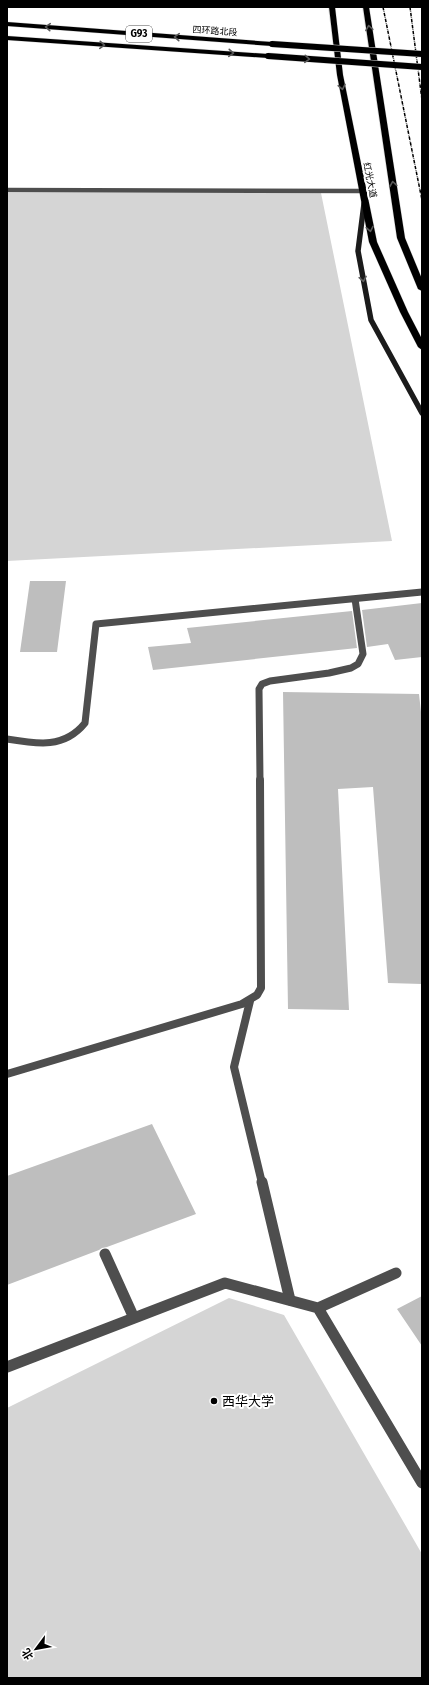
<svg xmlns="http://www.w3.org/2000/svg" width="429" height="1685" font-family="'Fira Sans','Noto Sans SC',sans-serif">
  <style>
    .green { fill: #d5d5d5 }
    .building { fill: #bebebe }
    .lines { fill: none; stroke-linecap: round; stroke-linejoin: round }
    .highway-casing { stroke: #dbdbdb; stroke-width: 1 }
    .lane-far1 { stroke: #4e4e4e; stroke-width: 8 }
    .lane { stroke: #4e4e4e; stroke-width: 11 }
    .street-far3 { stroke: #4e4e4e; stroke-width: 4.5 }
    .street-far2 { stroke: #4e4e4e; stroke-width: 7 }
    .street-far1 { stroke: #4e4e4e; stroke-width: 8 }
    .street { stroke: #4e4e4e; stroke-width: 11 }
    .secondary-far1 { stroke: #1b1b1b; stroke-width: 4.5 }
    .secondary { stroke: #1b1b1b; stroke-width: 5.5 }
    .highway { fill: #000; fill-rule: evenodd }
    .rail { stroke: #000; stroke-width: 1.5; stroke-dasharray: 3.5 1 0.5 1; stroke-linecap: butt }
    .highway-bridge-casing { stroke: #dbdbdb; stroke-width: 7; stroke-linecap: butt }
    .highway-bridge { stroke: #000; stroke-width: 6 }
    .oneway { stroke: #595959 }
    .oneway2 { stroke: #5f5f5f }
    .poi-dot { fill: #000; stroke: #fff; stroke-width: 1.5 }
    .labels { text-anchor: middle; dominant-baseline: central; stroke-width: 4; stroke-linejoin: round; paint-order: stroke }
    .far-street-label { font-size: 9px; fill: #000; stroke: #fff }
    .shield { fill: #fff; stroke: #4c4c4c; stroke-width: 1 }
    .shield-label { font-size: 10px; font-weight: bold; fill: #000 }
    .near-poi-label { font-size: 13px; fill: #000; stroke: #fff; text-anchor: start }
  </style>
  <rect width="100%" height="100%" fill="#fff"/>
  <!-- green -->
  <path class="green" d="M 7,193 L 321,193 L 392,541 L 7,561 Z
    M 229,1298 L 284,1315 L 422,1554 L 422,1678 L 7,1678 L 7,1408 Z"/>
  <!-- building -->
  <path class="building" d="M 30,581 L 66,581 L 57,652 L 20,652 Z
    M 422,603 L 422,657 L 395,660 L 388,644 L 367,647 L 362,610 Z
    M 352,611 L 357,648 L 153,670 L 148,647 L 191,643 L 187,628 Z
    M 283,692 L 419,694 L 422,721 L 422,984 L 388,983 L 373,787 L 338,789 L 349,1010 L 288,1009 Z
    M 152,1124 L 196,1214 L 107,1247 L 102,1248 L 99,1250 L 7,1285 L 7,1176 Z
    M 422,1296 L 422,1346 L 397,1309 Z"/>
  <g class="lines">
    <!-- highway casing -->
    <g class="highway-casing">
      <path id="highway" d="M 329,7 L 335,7 L 343,75 L 377,242 L 408,312 L 422,339 L 422,350 L 418,347 L 400,312 L 369,242 L 337,75 Z
        M 363,7 L 369,7 L 405,238 L 422,279 L 422,291 L 418,289 L 397,238 Z
        M 7,22 L 272,42 L 275,44 L 272,46 L 7,26 Z
        M 7,36 L 268,54 L 271,56 L 268,58 L 7,40 Z"/>
    </g>
    <!-- lane-far1 -->
    <path class="lane-far1" d="M 250,1001 L 234,1067 L 262,1183"/>
    <!-- lane -->
    <path class="lane" d="M 262,1182 L 290,1300"/>
    <!-- street-far3 -->
    <path class="street-far3" d="M 7,190 L 363,191"/>
    <!-- street-far2 -->
    <path class="street-far2" d="M 7,739 C 37,744 64,749 85,723 L 96,624 L 422,592
      M 260,781 L 259,689 L 262,684 L 270,681 L 329,673 L 351,668 L 358,664 L 363,654 L 355,599"/>
    <!-- street-far1 -->
    <path class="street-far1" d="M 7,1074 L 242,1004 L 257,995 L 261,988 L 260,780"/>
    <!-- street -->
    <path class="street" d="M 105,1254 L 134,1318
      M 318,1308 L 396,1273
      M 7,1367 L 225,1283 L 318,1308 L 422,1483"/>
    <!-- secondary-far1 -->
    <path class="secondary-far1" d="M 364,205 L 364,202"/>
    <!-- secondary -->
    <path class="secondary" d="M 364,204 L 358,251 L 371,320 L 422,413"/>
    <!-- highway -->
    <use href="#highway" class="highway"/>
    <!-- rail -->
    <path class="rail" d="M 383,7 L 422,200
      M 410,7 L 422,100"/>
    <!-- highway-bridge casing -->
    <g class="highway-bridge-casing">
      <path id="highway-bridge" d="M 272,44 L 422,54
        M 268,56 L 422,67"/>
    </g>
    <!-- highway-bridge -->
    <use href="#highway-bridge" class="highway-bridge"/>
  </g>
  <!-- one-way arrows -->
  <defs><path id="oneway-chevron" d="M-2-3.5L2.5 0L-2 3.5" fill="none" stroke-width="1.6" stroke-linecap="round" stroke-linejoin="round"/></defs>
  <g class="oneway">
    <use href="#oneway-chevron" transform="translate(48 27) rotate(-176)"/>
    <use href="#oneway-chevron" transform="translate(369 28) rotate(-99)"/>
    <use href="#oneway-chevron" transform="translate(177 37) rotate(-176)"/>
    <use href="#oneway-chevron" transform="translate(102 45) rotate(4)"/>
    <use href="#oneway-chevron" transform="translate(231 53) rotate(4)"/>
    <use href="#oneway-chevron" transform="translate(307 59) rotate(4)"/>
    <use href="#oneway-chevron" transform="translate(342 87) rotate(79)"/>
    <use href="#oneway-chevron" transform="translate(393 184) rotate(-99)"/>
    <use href="#oneway-chevron" transform="translate(370 229) rotate(79)"/>
  </g>
  <use class="oneway2" href="#oneway-chevron" transform="translate(363 279) rotate(80)"/>
  <!-- markers -->
  <circle class="poi-dot" cx="214" cy="1401" r="4"/>
  <g class="labels">
    <!-- far-street labels -->
    <g class="far-street-label">
      <text transform="translate(215 31) rotate(4)">四环路北段</text>
      <text transform="translate(370 180) rotate(79)">红光大道</text>
    </g>
    <!-- shield labels -->
    <rect class="shield" x="126" y="26" width="26" height="16" rx="3"/>
    <g class="shield-label">
      <text x="139" y="34">G93</text>
    </g>
    <!-- near-poi labels -->
    <g class="near-poi-label">
      <text x="222" y="1401">西华大学</text>
    </g>
  </g>
  <!-- border -->
  <rect width="429" height="1685" fill="none" stroke="#000000" stroke-width="16"/>
  <!-- north arrow -->
  <g transform="translate(36 1649) rotate(238)" stroke="#ffffff" stroke-width="3" paint-order="stroke">
  <path d="M0-3L7 15L0 10L-7 15Z" fill="#000000"/>
  <text y="-6" font-size="11" font-weight="bold" text-anchor="middle" fill="#000000">北</text>
  </g>
</svg>
